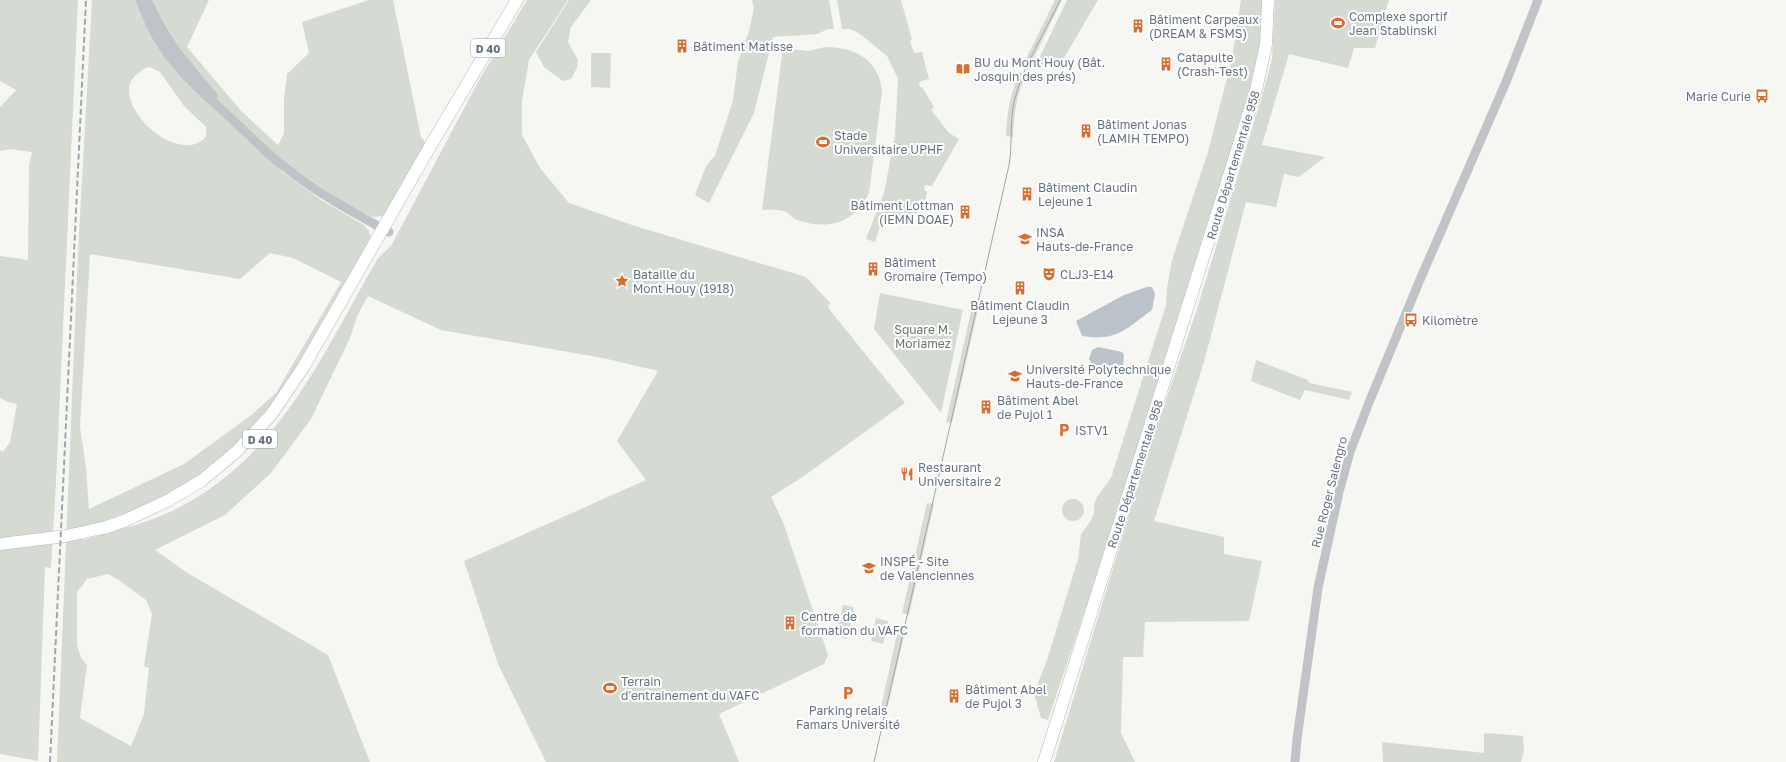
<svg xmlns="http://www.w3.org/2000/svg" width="1786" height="762" font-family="'Golos Text',sans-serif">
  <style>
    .green { fill: #d5dbd3; fill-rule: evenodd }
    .water { fill: #bac3c9 }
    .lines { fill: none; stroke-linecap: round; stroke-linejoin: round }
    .major-casing { stroke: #b3b7bb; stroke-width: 13 }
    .minor { stroke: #c0c3c7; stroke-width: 9 }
    .major { stroke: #fff; stroke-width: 12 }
    .tram { stroke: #a1a6ac; stroke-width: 1 }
    .rail { stroke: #a1a6ac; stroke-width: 2; stroke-dasharray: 6 3; stroke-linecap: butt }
    .labels { text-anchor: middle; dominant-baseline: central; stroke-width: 4; stroke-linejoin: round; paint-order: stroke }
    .shield { fill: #fff; stroke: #959da8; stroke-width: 1 }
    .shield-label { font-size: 11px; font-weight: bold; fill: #677382 }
    .poi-label { font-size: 12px; fill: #677382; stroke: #fff; text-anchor: start }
    .street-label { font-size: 12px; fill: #677382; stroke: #fff }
    .park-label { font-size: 12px; fill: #677a65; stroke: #fff }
  </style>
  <rect width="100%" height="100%" fill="#f6f6f3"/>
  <!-- green -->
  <path class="green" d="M 0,0 L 78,0 L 56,482 L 51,568 L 45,567 L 38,761 L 0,754 L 0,450 L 3,452 L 10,442 L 17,404 L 8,402 L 0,398 L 0,256 L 28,260 L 29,166 L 32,152 L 10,149 L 0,151 L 0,107 L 16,90 L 0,81 Z
    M 92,0 L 209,0 L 187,47 L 242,112 L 278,145 L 284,133 L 284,98 L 287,74 L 309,53 L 302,22 L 369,0 L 393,0 L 421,137 L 427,145 L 385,216 L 373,217 L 351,207 L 287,165 L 281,171 L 323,201 L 364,225 L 369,231 L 371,242 L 279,397 L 247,433 L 200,477 L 143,507 L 83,528 L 83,540 C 112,531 142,525 170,512 C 278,461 322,355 378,258 L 391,246 L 478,82 L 527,0 L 568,0 L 529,60 L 522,101 L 522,135 L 540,168 L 569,203 L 635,226 L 803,276 L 808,279 L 831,304 L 828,305 L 829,309 L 905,403 L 804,476 L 771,497 L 783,522 L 828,655 L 824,664 L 719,714 L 739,762 L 546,762 L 498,664 L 464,561 L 646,480 L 617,441 L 658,371 L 603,358 L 441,330 L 368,296 L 357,316 L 350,338 L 311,419 L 271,473 L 225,515 L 155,550 L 186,572 L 328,655 L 370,762 L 57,762 L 78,252 ZM 149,67 L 160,72 L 184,106 L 206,127 L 206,137 C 176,169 107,100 136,75 C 140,72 144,68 149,67 ZM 270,253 L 293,258 L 341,282 L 276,393 L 250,416 L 184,464 L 89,509 L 86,468 L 80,427 L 90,254 L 240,279 ZM 108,574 L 120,581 L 146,600 L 152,614 L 144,666 L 149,668 L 144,714 L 131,746 L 80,718 L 87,665 L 81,658 L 77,645 L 77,592 L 87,579 Z
    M 569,0 L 591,0 L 571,27 L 568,42 L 578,60 L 577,68 L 571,79 L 563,81 L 544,67 L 536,52 Z
    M 752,0 L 829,0 L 834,29 L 828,29 L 817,34 L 773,37 L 754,113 L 709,203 L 695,195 L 706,166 L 715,156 L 733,100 L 738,61 L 749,31 L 754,8 Z
    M 837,0 L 901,0 L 912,40 L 910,41 L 914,53 L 922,52 L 929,79 L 919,82 L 920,87 L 922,87 L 934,107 L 931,110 L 949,133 L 959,139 L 932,186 L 925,185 L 924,189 L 927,192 L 924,207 L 902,223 L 882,219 L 875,242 L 866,239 L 884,193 L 895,135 L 898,79 L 887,56 L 860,34 L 850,29 L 842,29 Z
    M 1055,0 L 1062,0 L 1028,70 L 1022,67 Z
    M 1067,0 L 1098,0 L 1064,58 L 1035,67 Z
    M 1241,0 L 1263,0 L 1263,31 L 1248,99 L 1170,341 L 1118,512 L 1048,720 L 1041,718 L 1034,693 L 1047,660 L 1078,559 L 1081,534 L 1090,522 L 1094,513 L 1094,505 L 1097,497 L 1111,478 L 1166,305 L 1167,288 L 1172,260 L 1208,152 L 1232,59 Z
    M 1275,0 L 1389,0 L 1375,48 L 1354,48 L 1348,68 L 1289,54 L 1262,145 L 1325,157 L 1299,177 L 1284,174 L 1276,207 L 1246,202 L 1204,362 L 1154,521 L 1224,537 L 1224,554 L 1262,561 L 1249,621 L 1145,622 L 1143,657 L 1123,657 L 1121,733 L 1135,762 L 1054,762 L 1150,447 L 1197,309 L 1263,93 L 1272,59 Z
    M 825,47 C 855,47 880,60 882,92 L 869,193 C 857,218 836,229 808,223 C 804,222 798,221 793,218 C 791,217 789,213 786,212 C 780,209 769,210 762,210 L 783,48 L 809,51 Z
    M 591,53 L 611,53 L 610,88 L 591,87 Z
    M 1020,72 L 1026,75 C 1016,95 1014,115 1013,137 L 1006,136 C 1007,113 1010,93 1020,72 Z
    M 880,293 L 963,310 L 941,413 L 874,329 Z
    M 973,303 L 979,305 L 952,423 L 946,422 Z
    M 1256,360 L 1308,380 L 1309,383 L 1352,392 L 1349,400 L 1305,390 L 1300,400 L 1251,381 Z
    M1062 510a11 11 0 1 1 22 0a11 11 0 1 1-22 0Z
    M 927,503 L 934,504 L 909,615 L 902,613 Z
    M 843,605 L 854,607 L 847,639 L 836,636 Z
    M 876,618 L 888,621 L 883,644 L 871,641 Z
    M 897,634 L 904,636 L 885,718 L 879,717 Z
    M 1487,733 L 1523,736 L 1524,751 L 1521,762 L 1383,762 L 1382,742 L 1484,753 L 1484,734 Z"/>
  <!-- water -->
  <path class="water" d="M 1147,287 L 1152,287 L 1155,294 L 1152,310 C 1124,330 1118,341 1082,336 L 1076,321 L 1124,295 Z
    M 1098,347 L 1122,352 L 1124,355 L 1123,369 L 1120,372 L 1092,364 L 1089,359 L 1092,350 Z"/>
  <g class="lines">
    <!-- major casing -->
    <g class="major-casing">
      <path id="major" d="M 104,528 L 124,521 L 169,500 L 201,481 L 236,452 L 271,415 L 304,366 L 428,150 L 517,0
        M 0,544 L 66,536 L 111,526
        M 1044,762 L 1256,90 L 1266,44 L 1268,0"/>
    </g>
    <!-- minor -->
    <path class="minor" d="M 140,0 C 146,15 152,30 161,44 C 180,74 208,97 234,121 C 251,137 267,154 286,168 C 317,193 354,213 389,232
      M 147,0 C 165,41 185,63 213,96
      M 1295,762 L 1297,739 L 1318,588 L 1339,492 L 1350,452 L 1370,400 L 1419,282 L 1506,82 L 1538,0"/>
    <!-- major -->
    <use href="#major" class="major"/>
    <!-- tram -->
    <path class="tram" d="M 874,762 L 1009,165 C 1013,143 1009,120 1015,98 C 1023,66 1046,31 1060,0"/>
    <!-- rail -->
    <path class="rail" d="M 50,762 L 86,0"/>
  </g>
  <!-- icons -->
  <defs>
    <g id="stadium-bare" transform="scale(1.08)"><path d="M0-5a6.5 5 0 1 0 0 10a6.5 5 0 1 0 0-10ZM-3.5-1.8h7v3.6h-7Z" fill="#d96d31" stroke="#fff" stroke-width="2.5" paint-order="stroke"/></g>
    <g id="building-bare" transform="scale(1.08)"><path d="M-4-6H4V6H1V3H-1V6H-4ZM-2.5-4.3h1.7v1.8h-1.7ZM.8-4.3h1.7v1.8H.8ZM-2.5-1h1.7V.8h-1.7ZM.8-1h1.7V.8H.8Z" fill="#d96d31" stroke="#fff" stroke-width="2.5" paint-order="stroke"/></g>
    <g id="library-bare" transform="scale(1.08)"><path d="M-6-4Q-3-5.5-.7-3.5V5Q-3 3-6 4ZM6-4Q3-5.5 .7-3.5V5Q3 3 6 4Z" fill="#d96d31" stroke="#fff" stroke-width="2.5" paint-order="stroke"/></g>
    <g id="bus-bare" transform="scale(1.08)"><path d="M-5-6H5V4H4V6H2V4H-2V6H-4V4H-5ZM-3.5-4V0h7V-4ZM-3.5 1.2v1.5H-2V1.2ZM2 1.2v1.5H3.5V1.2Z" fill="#d96d31" stroke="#fff" stroke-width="2.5" paint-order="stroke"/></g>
    <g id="university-bare" transform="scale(1.08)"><path d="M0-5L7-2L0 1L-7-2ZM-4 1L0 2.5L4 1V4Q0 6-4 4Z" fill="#d96d31" stroke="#fff" stroke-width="2.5" paint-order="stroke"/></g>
    <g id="theatre-bare" transform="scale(1.08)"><path d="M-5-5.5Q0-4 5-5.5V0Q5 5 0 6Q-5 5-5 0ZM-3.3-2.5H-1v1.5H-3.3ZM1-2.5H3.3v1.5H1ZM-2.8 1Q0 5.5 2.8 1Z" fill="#d96d31" stroke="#fff" stroke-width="2.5" paint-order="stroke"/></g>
    <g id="sight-bare" transform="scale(1.08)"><path d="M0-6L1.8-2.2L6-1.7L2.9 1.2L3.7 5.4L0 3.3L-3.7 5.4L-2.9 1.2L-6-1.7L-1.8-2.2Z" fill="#d96d31" stroke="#fff" stroke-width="2.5" paint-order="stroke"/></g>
    <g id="parking-bare" transform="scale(1.08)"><path d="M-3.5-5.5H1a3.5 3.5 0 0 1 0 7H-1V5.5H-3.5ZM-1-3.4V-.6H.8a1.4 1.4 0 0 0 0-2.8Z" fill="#d96d31" stroke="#fff" stroke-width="2.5" paint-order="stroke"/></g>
    <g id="restaurant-bare" transform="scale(1.08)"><path d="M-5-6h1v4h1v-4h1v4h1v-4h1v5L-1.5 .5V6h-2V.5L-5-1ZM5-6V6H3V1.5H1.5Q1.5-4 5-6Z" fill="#d96d31" stroke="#fff" stroke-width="2.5" paint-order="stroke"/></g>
  </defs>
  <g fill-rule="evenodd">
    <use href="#stadium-bare" x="1338" y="23"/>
    <use href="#building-bare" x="1138" y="26"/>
    <use href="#building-bare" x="682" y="46"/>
    <use href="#building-bare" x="1166" y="64"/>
    <use href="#library-bare" x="963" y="69"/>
    <use href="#bus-bare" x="1762" y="96"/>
    <use href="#building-bare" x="1086" y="131"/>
    <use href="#stadium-bare" x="823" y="142"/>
    <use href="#building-bare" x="1027" y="194"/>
    <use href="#building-bare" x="965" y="212"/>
    <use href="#university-bare" x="1025" y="239"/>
    <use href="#building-bare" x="873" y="269"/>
    <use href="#theatre-bare" x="1049" y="274"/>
    <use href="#sight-bare" x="622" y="281"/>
    <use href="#building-bare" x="1020" y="288"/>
    <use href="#bus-bare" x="1411" y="320"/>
    <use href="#university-bare" x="1015" y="376"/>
    <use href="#building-bare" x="986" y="407"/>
    <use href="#parking-bare" x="1064" y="430"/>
    <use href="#restaurant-bare" x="907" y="474"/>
    <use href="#university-bare" x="869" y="568"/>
    <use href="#building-bare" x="790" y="623"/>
    <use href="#stadium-bare" x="610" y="688"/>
    <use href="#parking-bare" x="848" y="693"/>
    <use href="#building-bare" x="954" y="696"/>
  </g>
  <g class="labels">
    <!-- shield labels -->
    <g class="shield">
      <rect x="471" y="39" width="34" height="18" rx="3"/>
      <rect x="243" y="430" width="34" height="18" rx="3"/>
    </g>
    <g class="shield-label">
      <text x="488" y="48">D 40</text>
      <text x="260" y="439">D 40</text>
    </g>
    <!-- poi labels -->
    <g class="poi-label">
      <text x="1349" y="16">Complexe sportif<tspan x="1349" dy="14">Jean Stablinski</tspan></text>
      <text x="1149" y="19">Bâtiment Carpeaux<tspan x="1149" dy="14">(DREAM &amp; FSMS)</tspan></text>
      <text x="693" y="46">Bâtiment Matisse</text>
      <text x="1177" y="57">Catapulte<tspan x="1177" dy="14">(Crash-Test)</tspan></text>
      <text x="974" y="62">BU du Mont Houy (Bât.<tspan x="974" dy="14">Josquin des prés)</tspan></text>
      <text x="1751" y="96" text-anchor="end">Marie Curie</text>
      <text x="1097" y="124">Bâtiment Jonas<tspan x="1097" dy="14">(LAMIH TEMPO)</tspan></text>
      <text x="834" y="135">Stade<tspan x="834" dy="14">Universitaire UPHF</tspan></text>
      <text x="1038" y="187">Bâtiment Claudin<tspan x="1038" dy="14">Lejeune 1</tspan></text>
      <text x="954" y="205" text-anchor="end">Bâtiment Lottman<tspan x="954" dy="14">(IEMN DOAE)</tspan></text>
      <text x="1036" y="232">INSA<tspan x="1036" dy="14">Hauts-de-France</tspan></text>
      <text x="884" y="262">Bâtiment<tspan x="884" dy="14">Gromaire (Tempo)</tspan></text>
      <text x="633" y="274">Bataille du<tspan x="633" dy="14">Mont Houy (1918)</tspan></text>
      <text x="1060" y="274">CLJ3-E14</text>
      <text x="1020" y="305" text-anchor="middle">Bâtiment Claudin<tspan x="1020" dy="14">Lejeune 3</tspan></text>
      <text x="1422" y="320">Kilomètre</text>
      <text x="1026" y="369">Université Polytechnique<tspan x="1026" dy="14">Hauts-de-France</tspan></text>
      <text x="997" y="400">Bâtiment Abel<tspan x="997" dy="14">de Pujol 1</tspan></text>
      <text x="1075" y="430">ISTV1</text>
      <text x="918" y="467">Restaurant<tspan x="918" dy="14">Universitaire 2</tspan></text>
      <text x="880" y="561">INSPÉ - Site<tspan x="880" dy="14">de Valenciennes</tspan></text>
      <text x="801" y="616">Centre de<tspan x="801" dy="14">formation du VAFC</tspan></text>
      <text x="621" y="681">Terrain<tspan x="621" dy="14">d'entrainement du VAFC</tspan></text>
      <text x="965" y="689">Bâtiment Abel<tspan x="965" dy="14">de Pujol 3</tspan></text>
      <text x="848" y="710" text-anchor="middle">Parking relais<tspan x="848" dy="14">Famars Université</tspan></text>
    </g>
    <!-- street labels -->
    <g class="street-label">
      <text transform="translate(1233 165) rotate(-73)">Route Départementale 958</text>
      <text transform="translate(1135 474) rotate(-72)">Route Départementale 958</text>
      <text transform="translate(1329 492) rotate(-76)">Rue Roger Salengro</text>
    </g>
    <!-- park labels -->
    <g class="park-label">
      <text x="923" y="329">Square M.<tspan x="923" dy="14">Moriamez</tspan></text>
    </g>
  </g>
</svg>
